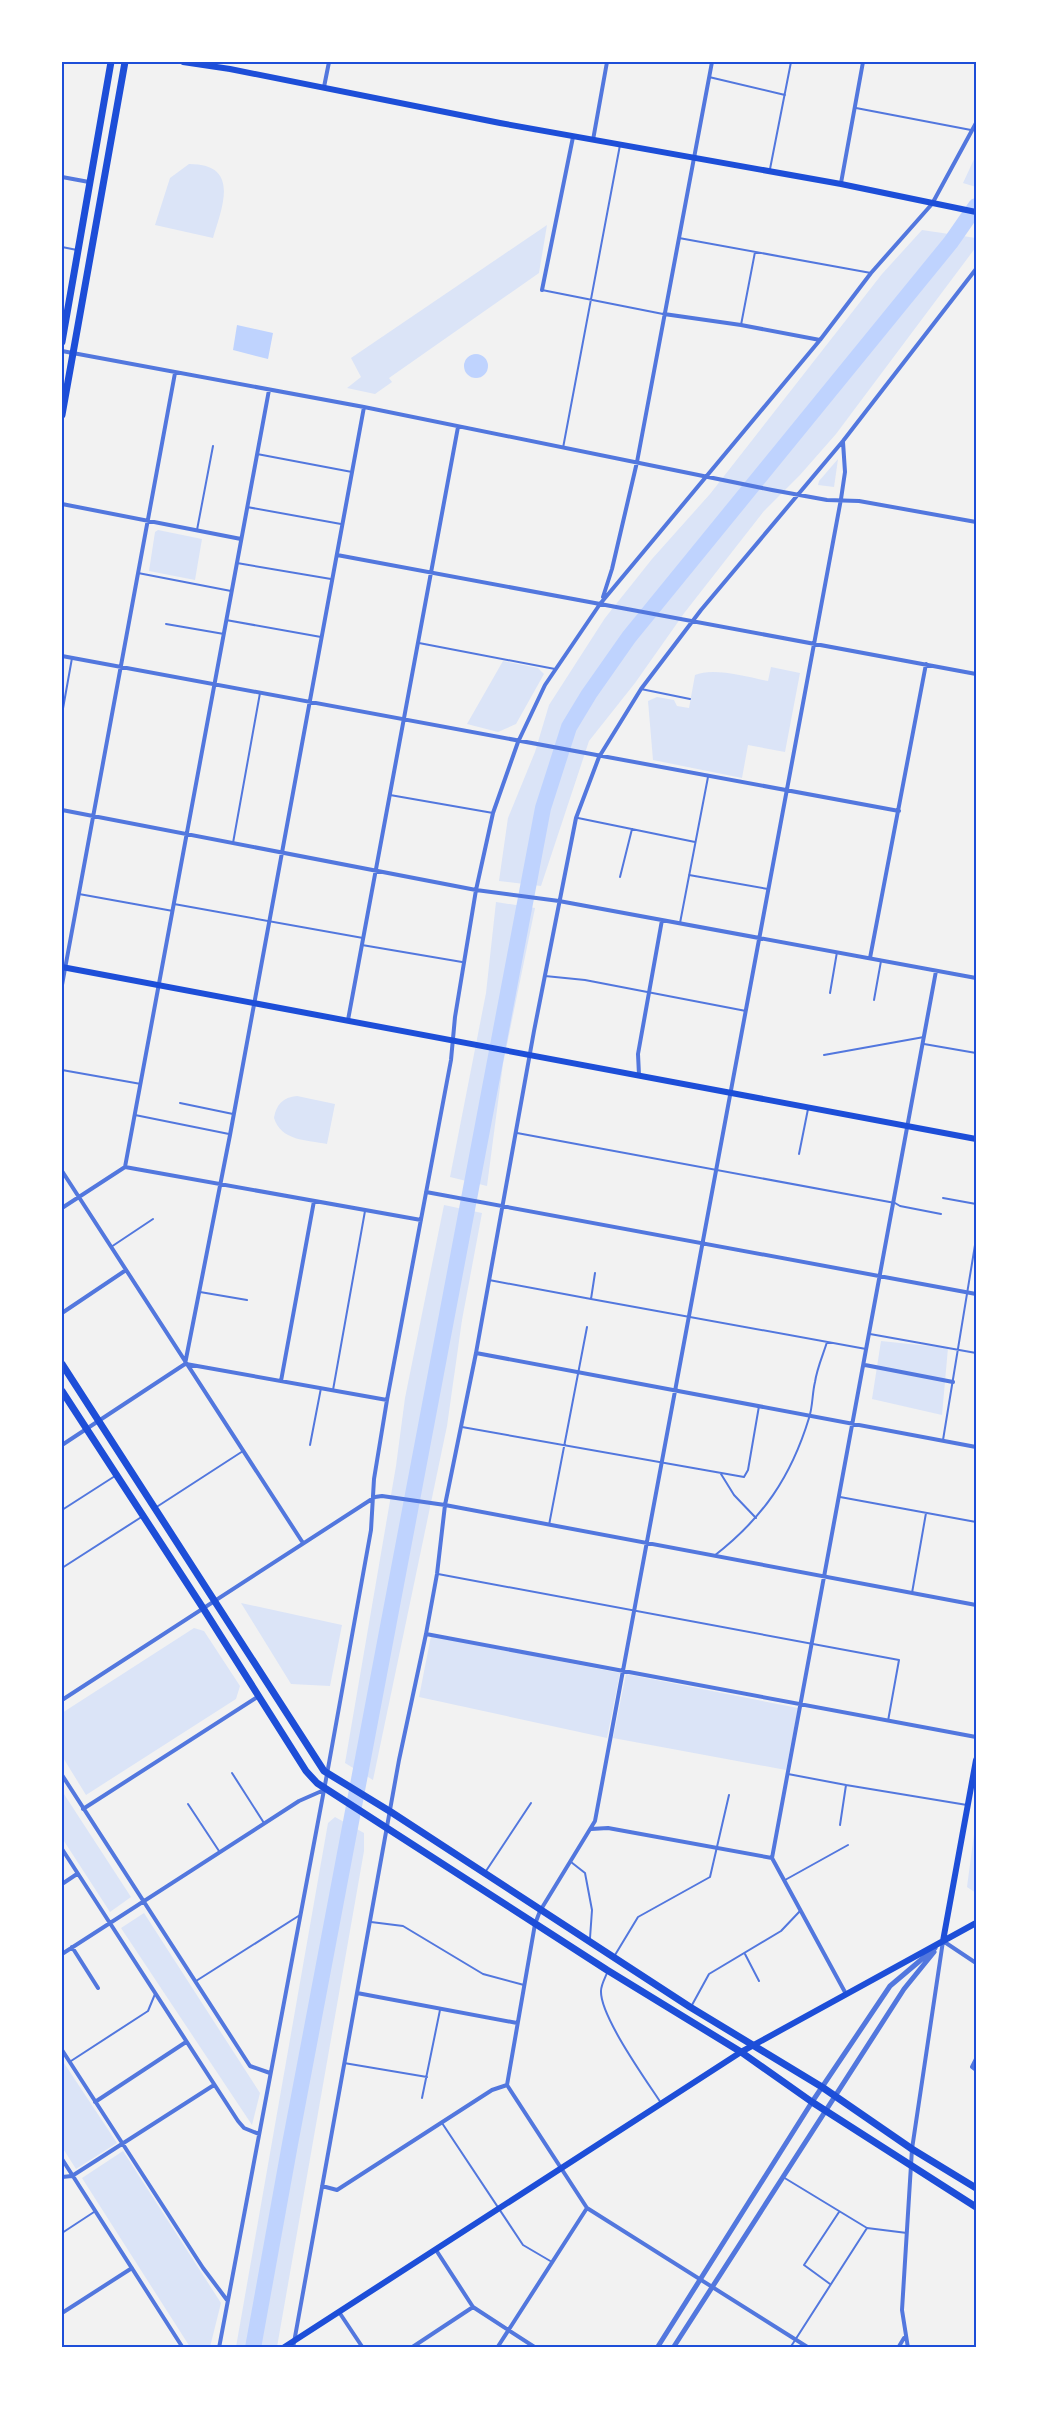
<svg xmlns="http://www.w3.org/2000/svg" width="1038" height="2409" font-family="Manrope,sans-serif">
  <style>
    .green { fill: #dbe4f7 }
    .water { fill: #bfd3fe }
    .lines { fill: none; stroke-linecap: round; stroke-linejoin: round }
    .river { stroke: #bfd3fe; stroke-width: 16 }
    .service { stroke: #5277de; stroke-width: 2 }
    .minor { stroke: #5277de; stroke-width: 4 }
    .tertiary { stroke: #5277de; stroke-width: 5 }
    .secondary { stroke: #1d4ed8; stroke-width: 6 }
    .primary { stroke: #1d4ed8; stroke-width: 7 }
    .neatline { fill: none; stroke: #1d4ed8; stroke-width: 2 }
  </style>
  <rect width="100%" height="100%" fill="#f2f2f2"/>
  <!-- green -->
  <path class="green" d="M 976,155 L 976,187 L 963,183 Z
    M 189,164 C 241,164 222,207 213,238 L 155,225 L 170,178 Z
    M 547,225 L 539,273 L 389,378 L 392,382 L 375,394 L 347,388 L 361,377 L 351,358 Z
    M 922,230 L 976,238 L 976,247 L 836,434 L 800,475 L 764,511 L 685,612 L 635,683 L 589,741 L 541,886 L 499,881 L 508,818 L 535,752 L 549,705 L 605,618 L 652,559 L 710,494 L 882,274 Z
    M 838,459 L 834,487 L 818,485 L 819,481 Z
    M 158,530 L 202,539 L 195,580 L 149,571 L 155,532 Z
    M 503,661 L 538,668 L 544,674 L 516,724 L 498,732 L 467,724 Z
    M 771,667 L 800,673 L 785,752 L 748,745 L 742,778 L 653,760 L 648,701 L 657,697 L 674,700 L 677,706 L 689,708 L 695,675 C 713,667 748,677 768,681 Z
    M 496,902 L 535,908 L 503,1064 L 487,1186 L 450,1177 L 486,993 Z
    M 297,1096 L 335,1104 L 327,1144 C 307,1140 281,1141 274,1118 C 276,1105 283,1097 297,1096 Z
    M 444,1205 L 482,1213 L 462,1320 L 447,1426 L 373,1780 L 345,1763 L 396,1466 L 405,1398 Z
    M 881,1341 L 948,1348 L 942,1415 L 872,1399 Z
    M 241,1603 L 342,1625 L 330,1686 L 291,1684 Z
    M 194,1628 L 204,1631 L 240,1686 L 236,1699 L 86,1795 L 62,1756 L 62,1713 Z
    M 431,1636 L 620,1673 L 607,1738 L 419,1697 Z
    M 626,1674 L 798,1708 L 786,1770 L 613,1738 Z
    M 62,1791 L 131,1897 L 110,1912 L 62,1838 Z
    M 335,1817 L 364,1833 L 364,1851 L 277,2347 L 236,2347 L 328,1823 Z
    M 976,1819 L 976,1893 L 967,1887 Z
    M 144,1913 L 260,2093 L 252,2125 L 121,1928 Z
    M 62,2060 L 117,2143 L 76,2169 L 62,2147 Z
    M 123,2151 L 221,2303 L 210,2347 L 190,2347 L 82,2178 Z"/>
  <!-- water -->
  <path class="water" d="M 237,325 L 273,333 L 268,359 L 233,350 Z
    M464 366a12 12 0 1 1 24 0a12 12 0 1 1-24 0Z"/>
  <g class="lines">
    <!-- river -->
    <path class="river" d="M 253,2348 L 290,2144 L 543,808 L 569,727 L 589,694 L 629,637 L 951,242 L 976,206"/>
    <!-- service -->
    <path class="service" d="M 709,77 L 785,95
      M 856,108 L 971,130
      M 770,169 L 791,62
      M 679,238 L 871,273
      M 62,247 L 77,250
      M 542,290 L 663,314
      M 741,325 L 755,252
      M 563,448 L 620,145
      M 257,454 L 352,472
      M 247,507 L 341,524
      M 197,530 L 213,446
      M 237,563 L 331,579
      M 138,573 L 231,591
      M 226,620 L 321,637
      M 166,624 L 224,634
      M 419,643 L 555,669
      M 641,689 L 690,699
      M 62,714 L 72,658
      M 390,795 L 493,813
      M 578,818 L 695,842
      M 233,843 L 260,693
      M 689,875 L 768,889
      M 620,877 L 632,829
      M 79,894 L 173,911
      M 174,904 L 363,938
      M 680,923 L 708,777
      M 362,945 L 462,962
      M 545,976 L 585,980 L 746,1011
      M 830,993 L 837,952
      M 874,1000 L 881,961
      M 924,1044 L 976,1053
      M 824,1055 L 924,1037
      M 62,1070 L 141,1084
      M 180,1103 L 233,1114
      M 135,1115 L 229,1134
      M 517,1133 L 895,1203 L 900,1206 L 941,1214
      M 799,1154 L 808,1109
      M 943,1198 L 976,1204
      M 111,1247 L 153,1219
      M 489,1280 L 591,1299 L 595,1273
      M 200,1292 L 247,1300
      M 591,1299 L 866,1349
      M 870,1334 L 976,1353
      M 333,1390 L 365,1211
      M 462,1427 L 744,1477 L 748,1470 L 759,1406
      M 943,1440 L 976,1239
      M 310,1445 L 321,1388
      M 721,1474 L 734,1495 L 756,1518
      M 840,1497 L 976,1522
      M 155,1508 L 243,1451
      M 62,1510 L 115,1476
      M 549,1525 L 587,1327
      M 714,1556 C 763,1518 791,1477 809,1418 C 813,1406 812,1394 815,1382 C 817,1368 823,1355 827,1342
      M 62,1568 L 143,1516
      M 438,1574 L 899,1660 L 888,1721
      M 912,1593 L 926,1513
      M 232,1773 L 264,1823
      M 788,1774 L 846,1785 L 840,1825
      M 846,1785 L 967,1805
      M 188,1804 L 219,1851
      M 571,1862 L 585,1873 L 592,1910 L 590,1938
      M 486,1871 L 531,1803
      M 785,1880 L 848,1845
      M 371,1922 L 403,1926 L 483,1974 L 524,1985
      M 745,1954 L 759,1981
      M 615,1955 L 638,1917 L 710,1877 L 729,1795
      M 607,1973 C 605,1978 601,1985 601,1991 C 600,2016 646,2080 661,2103
      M 196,1981 L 300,1915
      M 692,2005 L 709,1974 L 781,1931 L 800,1911
      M 71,2061 L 148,2011 L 155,1994
      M 344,2063 L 427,2077
      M 422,2098 L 440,2010
      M 442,2123 L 523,2245 L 552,2262
      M 783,2177 L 867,2228 L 907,2233
      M 62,2233 L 94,2212
      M 830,2284 L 804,2265 L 839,2212
      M 790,2348 L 867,2228"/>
    <!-- minor -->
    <path class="minor" d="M 324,87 L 329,62
      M 593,140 L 607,62
      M 62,177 L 89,182
      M 841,183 L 863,62
      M 542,290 L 573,137
      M 664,314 L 741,325 L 820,340
      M 62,351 L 364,407 L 772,490 L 827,500 L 859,501 L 976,522
      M 62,504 L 241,539
      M 337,555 L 976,674
      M 603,597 L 612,569 L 637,462 L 712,62
      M 62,656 L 899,811
      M 62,810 L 476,890 L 559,901 L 976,978
      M 870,958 L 926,664
      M 62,985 L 175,373
      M 348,1020 L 458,427
      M 639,1075 L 638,1054 L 662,920
      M 125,1167 L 269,390
      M 62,1171 L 303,1543
      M 426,1192 L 976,1294
      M 62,1208 L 125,1167 L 421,1220
      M 62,1313 L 126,1270
      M 476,1353 L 976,1447
      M 186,1364 L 387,1400
      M 865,1365 L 953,1382
      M 281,1381 L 314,1201
      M 62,1445 L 185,1364 L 230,1135 L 364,407
      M 426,1634 L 976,1737
      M 62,1700 L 375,1497 L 382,1496 L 445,1505 L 976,1605
      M 62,1775 L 250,2066 L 270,2073
      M 83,1809 L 259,1696
      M 591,1829 L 608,1828 L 772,1858
      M 62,1849 L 238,2121 L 244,2128 L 259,2134
      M 62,1884 L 77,1874
      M 72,1947 L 98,1988
      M 62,1954 L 299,1801 L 324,1790
      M 357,1993 L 517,2023
      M 846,1994 L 772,1858 L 936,971
      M 62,2050 L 203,2268 L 227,2300
      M 976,2059 L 972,2067 L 976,2070
      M 95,2102 L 186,2042
      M 62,2159 L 183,2348
      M 62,2177 L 72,2176 L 214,2085
      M 322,2186 L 337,2190 L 492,2090 L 507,2085
      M 436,2250 L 473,2307 L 536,2348
      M 339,2312 L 363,2348
      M 62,2313 L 132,2268
      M 219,2348 L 327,1774 L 371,1530 L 374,1479 L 387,1400 L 451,1060 L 455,1017 L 476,890 L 493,813 L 518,742 L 545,685 L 600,604 L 820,340 L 871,273 L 932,204 L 976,123
      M 293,2348 L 399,1760 L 426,1634 L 437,1574 L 445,1505 L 476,1353 L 534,1031 L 576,818 L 599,757 L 641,689 L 701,610 L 843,441 L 976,269
      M 411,2348 L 473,2307
      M 497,2348 L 587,2208
      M 809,2348 L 587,2208 L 507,2085 L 535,1924 L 540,1911 L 595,1821 L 841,499 L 845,472 L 843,442
      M 898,2348 L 904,2338
      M 908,2348 L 902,2310 L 912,2149 L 943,1941 L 976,1963"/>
    <!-- tertiary -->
    <path class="tertiary" d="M 657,2348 L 812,2102 L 890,1986 L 935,1948
      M 673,2348 L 904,1989 L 934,1952"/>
    <!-- secondary -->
    <path class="secondary" d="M 183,62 L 230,69 L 500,123 L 841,184 L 976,212
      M 62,967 L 976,1139
      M 943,1941 L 976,1760
      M 283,2348 L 741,2052 L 976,1923"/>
    <!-- primary -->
    <path class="primary" d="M 62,342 L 111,62
      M 62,415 L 125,62
      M 62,1364 L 324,1771 L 391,1812 L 690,2007 L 822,2087 L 912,2149 L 976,2188
      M 62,1391 L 203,1608 L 306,1771 L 317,1783 L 607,1970 L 741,2052 L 812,2102 L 976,2207"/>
  </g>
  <!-- border -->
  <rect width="1038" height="2409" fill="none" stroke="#ffffff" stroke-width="126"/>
  <rect x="63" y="63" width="912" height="2283" class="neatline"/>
</svg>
